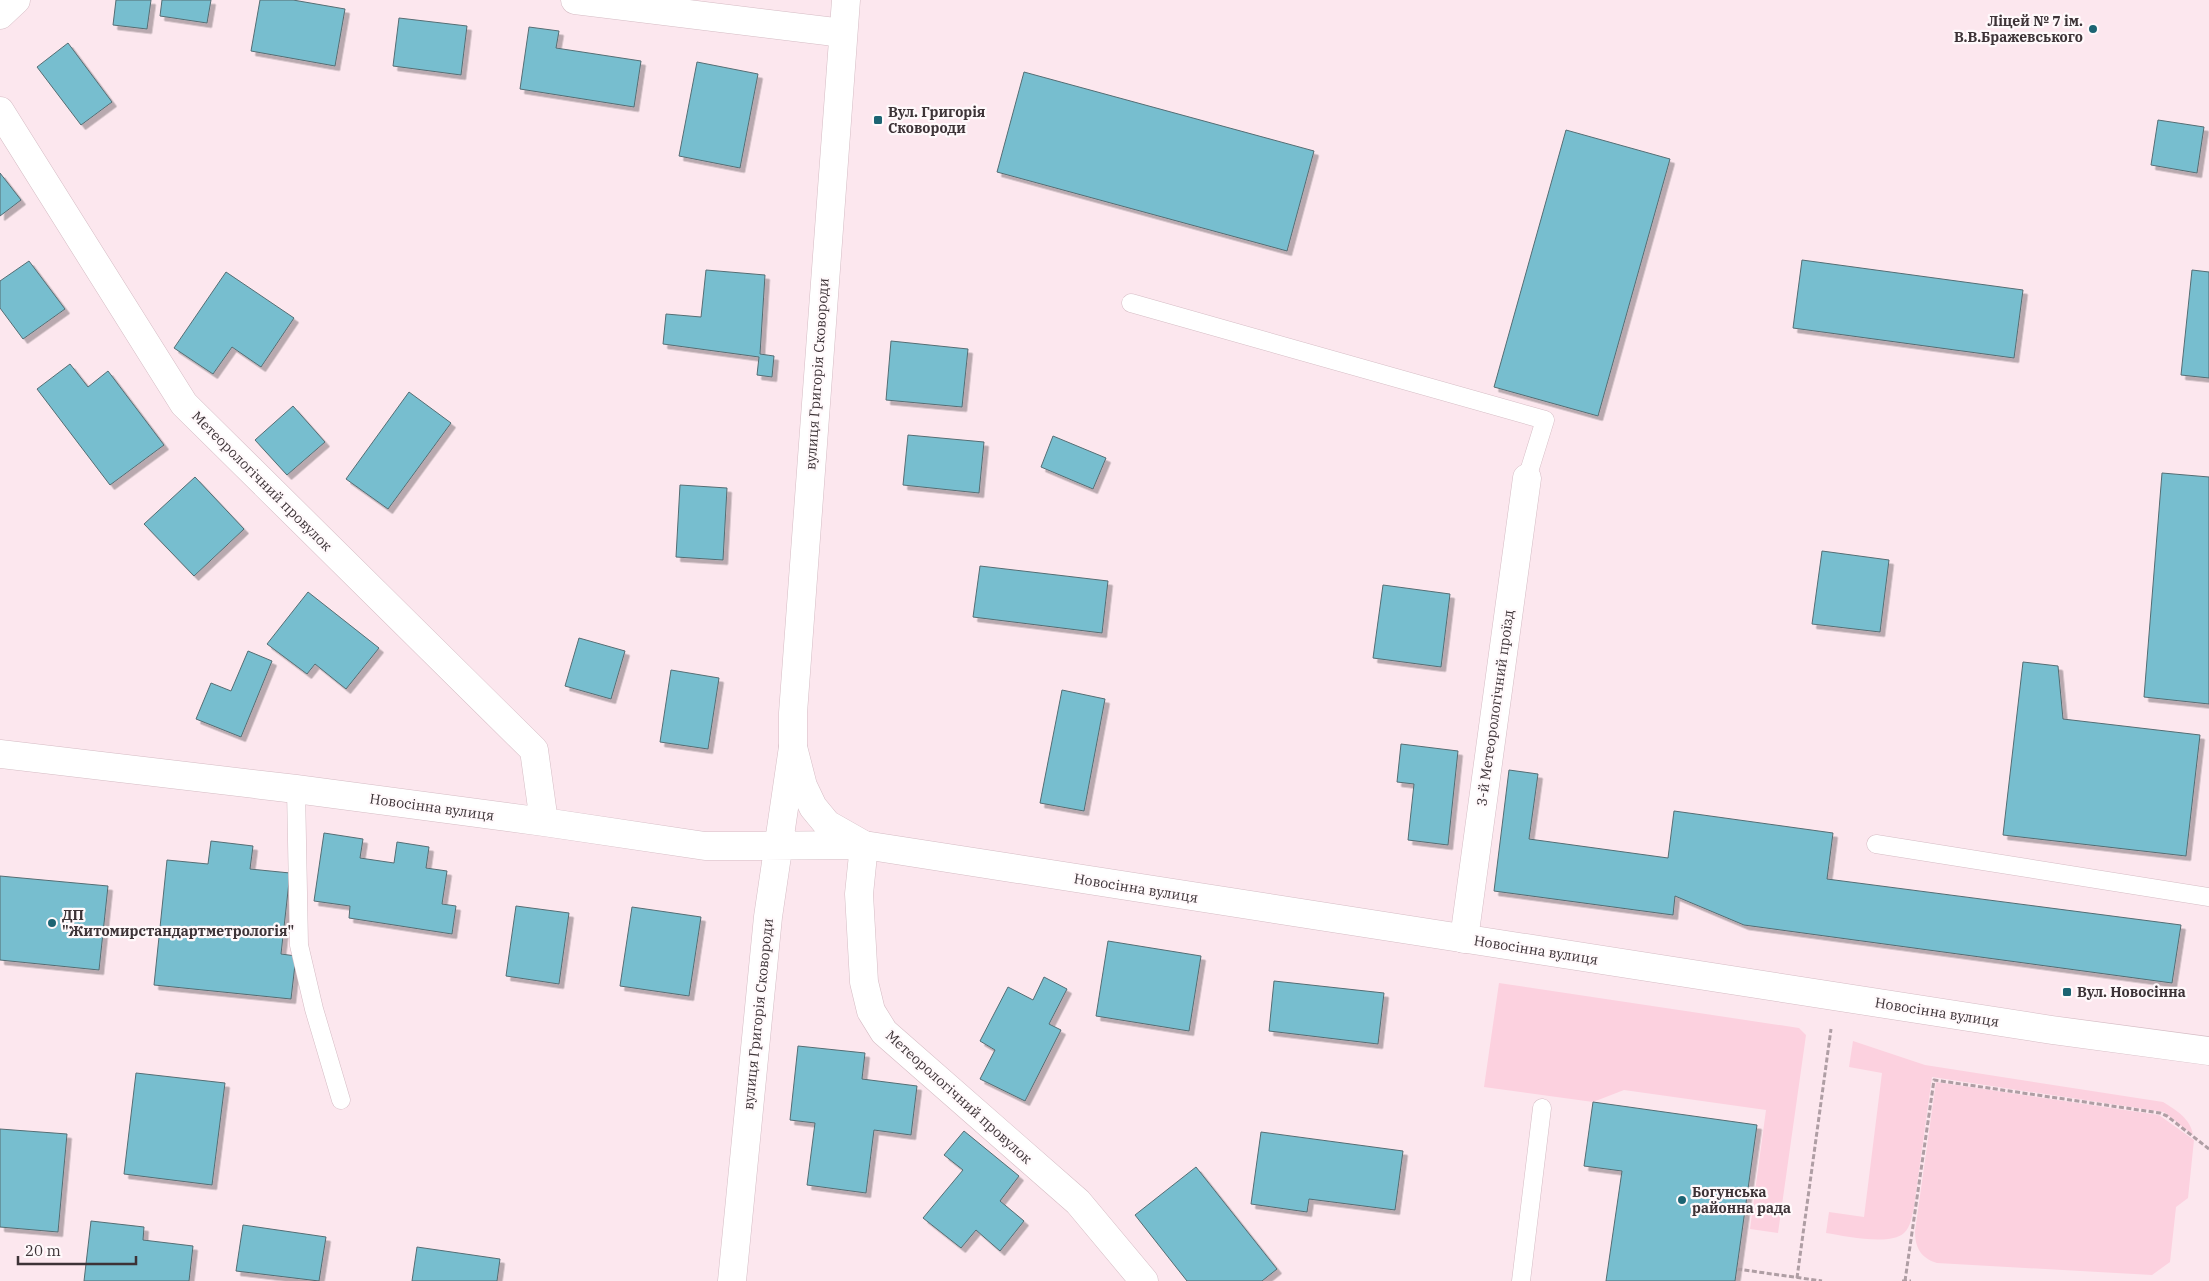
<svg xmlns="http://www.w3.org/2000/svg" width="2209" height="1281" font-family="'IBM Plex Serif',serif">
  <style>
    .green { fill: #fcd1df }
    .building { fill: #77becf; stroke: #556d73; filter: url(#shadow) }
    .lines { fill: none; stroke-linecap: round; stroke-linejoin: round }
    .service-casing { stroke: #d5bcc4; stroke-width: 19 }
    .minor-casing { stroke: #d5bcc4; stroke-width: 29 }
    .tertiary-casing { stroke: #d5bcc4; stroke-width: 29 }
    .path { stroke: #af9ea4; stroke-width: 3; stroke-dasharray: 5 2.5; stroke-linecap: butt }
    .service { stroke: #fff; stroke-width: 18 }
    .minor { stroke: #fff; stroke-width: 28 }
    .tertiary { stroke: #fff; stroke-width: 28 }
    .poi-dot { fill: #1c6473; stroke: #fff9fb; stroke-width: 2 }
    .labels { text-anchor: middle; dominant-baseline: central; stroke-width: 4.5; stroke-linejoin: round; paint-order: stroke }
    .poi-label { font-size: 14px; font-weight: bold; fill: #3d3337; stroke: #fff9fb; text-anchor: start }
    .street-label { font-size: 14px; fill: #3d3337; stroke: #fff9fb }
  </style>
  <defs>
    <filter id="shadow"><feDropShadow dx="4.5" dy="4.5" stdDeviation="0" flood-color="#0004"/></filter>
  </defs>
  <rect width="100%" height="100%" fill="#fce7ee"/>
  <!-- green -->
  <path class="green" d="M 1499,983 L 1799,1028 L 1806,1035 L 1778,1233 L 1750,1229 L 1766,1110 L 1624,1090 L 1593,1102 L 1484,1087 Z
    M 1853,1041 L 1925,1065 L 2163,1102 C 2176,1110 2191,1119 2193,1135 L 2164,1112 L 1932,1077 L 1914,1207 C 1912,1215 1911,1227 1904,1233 C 1890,1246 1845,1236 1826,1233 L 1829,1212 L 1864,1217 L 1882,1073 L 1849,1067 Z
    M 1936,1082 L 2159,1115 L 2194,1140 L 2188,1198 L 2176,1207 L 2170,1262 L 2152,1275 L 1937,1263 C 1921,1258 1915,1248 1915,1231 Z"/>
  <!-- building -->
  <path class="building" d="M 116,0 L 151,0 L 147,29 L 113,25 Z
    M 162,0 L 211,0 L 207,23 L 160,16 Z
    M 260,0 L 293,0 L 345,9 L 335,66 L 251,51 Z
    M 399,18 L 467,26 L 461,75 L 393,66 Z
    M 529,27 L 559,31 L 556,48 L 641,61 L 634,107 L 520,89 Z
    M 68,43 L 112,102 L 81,125 L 37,67 Z
    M 697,62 L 758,74 L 740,168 L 679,156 Z
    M 1024,72 L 1314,151 L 1287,251 L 997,172 Z
    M 2158,120 L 2204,127 L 2197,173 L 2151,165 Z
    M 1566,130 L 1670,159 L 1598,416 L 1494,387 Z
    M 0,173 L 21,200 L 0,216 Z
    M 1802,260 L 2023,290 L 2014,358 L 1793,328 Z
    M 29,261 L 65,309 L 23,339 L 0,308 L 0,281 Z
    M 706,270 L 765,275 L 760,354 L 774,356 L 772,377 L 757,375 L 759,357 L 663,344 L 666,314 L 701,317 Z
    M 2192,270 L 2209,272 L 2209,378 L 2181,375 Z
    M 226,272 L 294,318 L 261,367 L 232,347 L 213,374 L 174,348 Z
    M 891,341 L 968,349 L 962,407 L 886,400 Z
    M 70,364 L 88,387 L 108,371 L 164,445 L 110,485 L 37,389 Z
    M 409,392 L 451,423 L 388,509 L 346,479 Z
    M 293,406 L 325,442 L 287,475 L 255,440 Z
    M 908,435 L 984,442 L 979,493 L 903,485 Z
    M 1053,436 L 1106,458 L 1093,489 L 1041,467 Z
    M 2162,473 L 2209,477 L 2209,704 L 2144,697 Z
    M 195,477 L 244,529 L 194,576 L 144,524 Z
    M 680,485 L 727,488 L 723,560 L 676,557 Z
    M 1822,551 L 1889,560 L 1880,632 L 1812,624 Z
    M 980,566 L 1108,581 L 1102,633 L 973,617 Z
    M 1383,585 L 1450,594 L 1441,667 L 1373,658 Z
    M 308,592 L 379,648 L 346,689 L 315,664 L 307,674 L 267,644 Z
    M 579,638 L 625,651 L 611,699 L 565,686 Z
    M 248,651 L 272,661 L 241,737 L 196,719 L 211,683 L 231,691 Z
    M 2023,662 L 2058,666 L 2063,719 L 2200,735 L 2186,856 L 2003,835 Z
    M 671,670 L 719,678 L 708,749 L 660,742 Z
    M 1062,690 L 1105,699 L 1084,811 L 1040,803 Z
    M 1401,744 L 1458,751 L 1448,845 L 1408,840 L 1414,784 L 1397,782 Z
    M 1509,770 L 1538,774 L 1529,839 L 1668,858 L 1674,811 L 1833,833 L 1827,879 L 2181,925 L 2172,983 L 1744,925 L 1675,896 L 1673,915 L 1494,891 Z
    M 324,833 L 363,839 L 360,858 L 394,863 L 397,842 L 429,847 L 426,868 L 447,871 L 442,904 L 456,906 L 452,934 L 349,918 L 350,906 L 314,901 Z
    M 211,841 L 253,846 L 250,869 L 290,873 L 281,954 L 296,956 L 291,999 L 154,985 L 167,860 L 208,864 Z
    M 0,876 L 108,886 L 99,970 L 0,960 Z
    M 516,906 L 569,913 L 559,984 L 506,976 Z
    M 632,907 L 701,917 L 689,996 L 620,986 Z
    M 1108,941 L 1201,956 L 1189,1031 L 1096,1016 Z
    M 1044,977 L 1067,989 L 1049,1024 L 1061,1030 L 1025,1101 L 980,1079 L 995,1050 L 980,1041 L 1008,987 L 1033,1000 Z
    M 1274,981 L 1384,993 L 1378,1044 L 1269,1031 Z
    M 798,1046 L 865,1053 L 862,1079 L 917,1086 L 911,1135 L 874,1130 L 866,1193 L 807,1185 L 815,1123 L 790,1120 Z
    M 136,1073 L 225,1083 L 212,1185 L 124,1174 Z
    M 1593,1102 L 1757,1125 L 1735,1281 L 1606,1281 L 1622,1171 L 1584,1166 Z
    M 0,1129 L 67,1134 L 58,1232 L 0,1227 Z
    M 964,1131 L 1019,1176 L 1000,1201 L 1024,1221 L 1000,1251 L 976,1230 L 961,1248 L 923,1218 L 963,1170 L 944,1155 Z
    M 1261,1132 L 1403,1151 L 1395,1210 L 1309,1199 L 1307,1212 L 1251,1204 Z
    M 1196,1167 L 1277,1269 L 1262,1281 L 1187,1281 L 1135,1215 Z
    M 91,1221 L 144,1227 L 143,1240 L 193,1246 L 189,1281 L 84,1281 Z
    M 243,1225 L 326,1237 L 319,1281 L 236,1271 Z
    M 417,1247 L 500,1259 L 497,1281 L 412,1281 Z"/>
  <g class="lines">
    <!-- service casing -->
    <g class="service-casing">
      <path id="service" d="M 1131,303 L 1545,420 L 1527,478
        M 296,789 L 299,945 L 314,1009 L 341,1100
        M 1876,844 L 2209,897
        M 1521,1281 L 1542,1108"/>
    </g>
    <!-- minor casing -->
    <g class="minor-casing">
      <path id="minor" d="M 575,0 L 843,33
        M 0,15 L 16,0
        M 0,111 L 184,404 L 534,750 L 544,822
        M 0,754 L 296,789 L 544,822 L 705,846 L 864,845 L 859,894 L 864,982 L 871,1011 L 884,1032 L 1078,1202 L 1144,1281
        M 1464,939 L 1527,478
        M 732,1281 L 768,917 L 793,747"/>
    </g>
    <!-- tertiary casing -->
    <g class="tertiary-casing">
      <path id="tertiary" d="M 846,0 L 793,713 L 793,747 L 803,786 L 813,807 L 827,824 L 864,845 L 2052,1030 L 2209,1051"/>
    </g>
    <!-- path -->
    <path class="path" d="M 1737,1269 L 1822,1281
      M 1797,1278 L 1831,1029
      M 1902,1281 L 1911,1281
      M 1905,1281 L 1934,1080 L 2160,1113 L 2167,1116 L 2209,1149"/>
    <!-- service -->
    <use href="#service" class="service"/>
    <!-- minor -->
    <use href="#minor" class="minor"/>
    <!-- tertiary -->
    <use href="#tertiary" class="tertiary"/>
  </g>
  <!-- markers -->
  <g class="poi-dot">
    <circle cx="2093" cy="29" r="5"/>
    <rect x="873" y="115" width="10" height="10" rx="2.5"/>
    <circle cx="52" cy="923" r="5"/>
    <rect x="2062" y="987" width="10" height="10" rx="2.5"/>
    <circle cx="1682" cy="1200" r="5"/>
  </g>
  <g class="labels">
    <!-- poi labels -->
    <g class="poi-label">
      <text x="2083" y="21" text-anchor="end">Ліцей № 7 ім.<tspan x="2083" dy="16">В.В.Бражевського</tspan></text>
      <text x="888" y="112">Вул. Григорія<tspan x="888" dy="16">Сковороди</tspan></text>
      <text x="62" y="915">ДП<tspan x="62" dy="16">"Житомирстандартметрологія"</tspan></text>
      <text x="2077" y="992">Вул. Новосінна</text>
      <text x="1692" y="1192">Богунська<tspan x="1692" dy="16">районна рада</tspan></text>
    </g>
    <!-- street labels -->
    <g class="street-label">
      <text transform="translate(817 374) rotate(-86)">вулиця Григорія Сковороди</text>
      <text transform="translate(262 481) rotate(45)">Метеорологічний провулок</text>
      <text transform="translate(1495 708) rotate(-82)">3-й Метеорологічний проїзд</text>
      <text transform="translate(432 807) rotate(8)">Новосінна вулиця</text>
      <text transform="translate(1136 888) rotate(9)">Новосінна вулиця</text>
      <text transform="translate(1536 950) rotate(9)">Новосінна вулиця</text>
      <text transform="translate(1937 1012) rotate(9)">Новосінна вулиця</text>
      <text transform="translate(758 1014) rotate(-84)">вулиця Григорія Сковороди</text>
      <text transform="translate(959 1097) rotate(42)">Метеорологічний провулок</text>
    </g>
  </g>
  <!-- scale -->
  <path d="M18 1256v8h118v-8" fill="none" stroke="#3d3337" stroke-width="2.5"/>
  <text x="25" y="1256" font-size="15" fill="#3d3337" stroke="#fff9fb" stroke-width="4" paint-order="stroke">20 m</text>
</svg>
